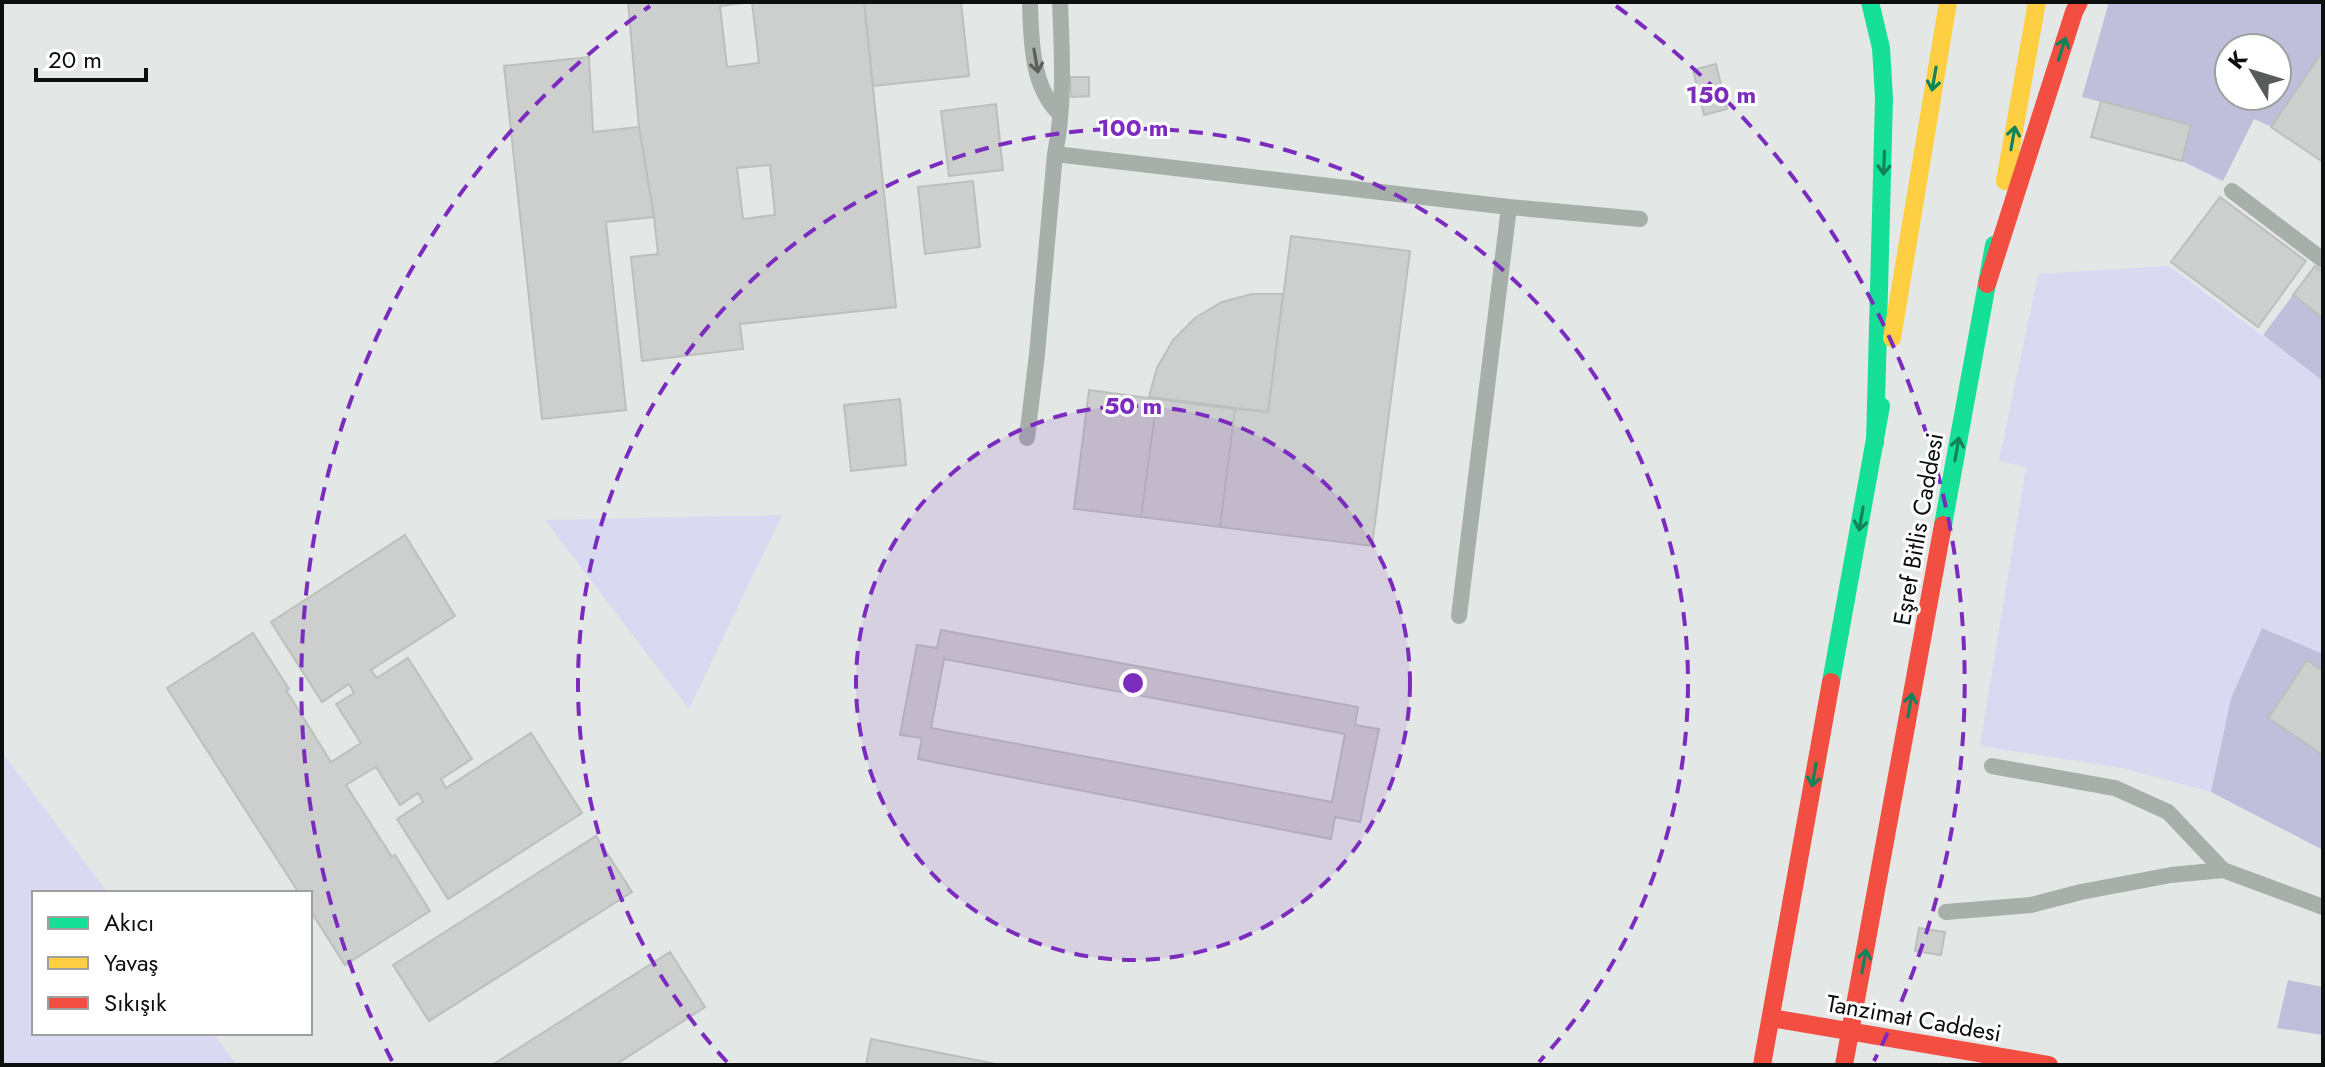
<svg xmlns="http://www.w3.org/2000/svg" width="2325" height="1067" font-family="Jost,sans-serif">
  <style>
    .green { fill: #d9daf1 }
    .forest { fill: #bfbfdc; fill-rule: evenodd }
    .building { fill: #cccfcd; stroke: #bbbfbd; stroke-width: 2; fill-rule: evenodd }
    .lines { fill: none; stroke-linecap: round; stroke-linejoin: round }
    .lane { stroke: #a7afab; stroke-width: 16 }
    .fast { stroke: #16e098; stroke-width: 18 }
    .slow { stroke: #ffcf43; stroke-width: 18 }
    .jam { stroke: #f24e42; stroke-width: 18 }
    .oneway { stroke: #12825a }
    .oneway2 { stroke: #5a5f5c }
    .ring { fill: none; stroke: #7b2cbf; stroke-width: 4; stroke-dasharray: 14 10 }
    .labels { text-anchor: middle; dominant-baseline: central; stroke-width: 6; stroke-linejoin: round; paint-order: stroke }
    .street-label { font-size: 24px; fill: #0c0f0e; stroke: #fff }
    .centre { fill: #7b2cbf; stroke: #fff; stroke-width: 4 }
    .ring-label { font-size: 24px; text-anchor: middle; font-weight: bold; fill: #7b2cbf; stroke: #fff; stroke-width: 6; stroke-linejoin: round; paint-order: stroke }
  </style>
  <rect width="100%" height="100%" fill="#e3e7e5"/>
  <!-- green -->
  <path class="green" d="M 2169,266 L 2323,381 L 2323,654 L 2262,628 L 2231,698 L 2211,792 L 2122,768 L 1980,746 L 2026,467 L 1999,461 L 2038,274 Z
    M 782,515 L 689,709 L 545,520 Z
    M 2,752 L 108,893 L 34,893 L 34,1033 L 213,1033 L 237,1065 L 2,1065 Z"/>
  <!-- forest -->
  <path class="forest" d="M 2109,2 L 2323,2 L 2323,51 L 2272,127 L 2254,119 L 2223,181 L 2182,161 L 2191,125 L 2082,97 ZM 2229,48 L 2277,48 L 2277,96 L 2229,96 Z
    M 2293,295 L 2323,318 L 2323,381 L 2263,335 Z
    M 2262,628 L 2323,654 L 2323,671 L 2306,661 L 2268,718 L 2323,755 L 2323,850 L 2211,792 L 2231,698 Z
    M 2288,980 L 2323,987 L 2323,1035 L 2277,1028 Z"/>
  <!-- building -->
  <path class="building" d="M 628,2 L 864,2 L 896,307 L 740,324 L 743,349 L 642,361 L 631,257 L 658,254 L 654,217 L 639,127 ZM 752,2 L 759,63 L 727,67 L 720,6 ZM 770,165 L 775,215 L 743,219 L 737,168 Z
    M 864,2 L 961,2 L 969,76 L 873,86 Z
    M 2323,51 L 2323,162 L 2271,127 Z
    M 589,57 L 593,132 L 639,127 L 654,217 L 606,222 L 626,410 L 542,419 L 504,66 Z
    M 1716,64 L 1727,109 L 1704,115 L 1693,70 Z
    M 1070,77 L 1089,77 L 1089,96 L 1071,97 Z
    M 2101,101 L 2191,125 L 2182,161 L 2091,137 Z
    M 996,104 L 1003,170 L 949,176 L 941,111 Z
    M 973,181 L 980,247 L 925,254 L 918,187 Z
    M 2220,197 L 2306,261 L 2258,327 L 2171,262 Z
    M 1291,236 L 1410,251 L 1372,546 L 1220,527 L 1235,409 L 1268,412 Z
    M 2315,266 L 2323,272 L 2323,318 L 2293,295 Z
    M 1252,294 L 1283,294 L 1268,412 L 1149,397 L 1157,368 L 1173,340 L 1195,318 L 1222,302 Z
    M 1089,390 L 1157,399 L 1141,517 L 1074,509 Z
    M 900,399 L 906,465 L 851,471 L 844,405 Z
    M 1157,399 L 1235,409 L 1220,527 L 1141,517 Z
    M 405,535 L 455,616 L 371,670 L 377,678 L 408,658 L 472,759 L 441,779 L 446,788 L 531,733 L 582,813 L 448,899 L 397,819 L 423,802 L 418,793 L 400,805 L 376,767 L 346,785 L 392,857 L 395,855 L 430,911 L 345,965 L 310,910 L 310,893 L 299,893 L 167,688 L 253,633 L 289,689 L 286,690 L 331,762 L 361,743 L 336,704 L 354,693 L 349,684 L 322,702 L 271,622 Z
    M 941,630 L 1358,707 L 1355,725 L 1379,729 L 1360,822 L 1335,817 L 1331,839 L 918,759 L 922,738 L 900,735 L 917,645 L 937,648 ZM 944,659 L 1345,734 L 1332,802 L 931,728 Z
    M 2307,660 L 2323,671 L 2323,755 L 2268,718 Z
    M 596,836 L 632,892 L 429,1021 L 393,965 Z
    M 1919,928 L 1945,932 L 1941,955 L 1915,951 Z
    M 670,952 L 705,1007 L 615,1065 L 492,1065 Z
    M 871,1039 L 1001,1065 L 866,1065 Z"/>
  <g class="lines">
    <!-- lane -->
    <path class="lane" d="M 1030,2 C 1031,38 1031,88 1060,114
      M 1055,154 L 1509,207 L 1640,219
      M 2232,191 L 2323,260
      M 1027,438 L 1037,354 L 1055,154 C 1065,105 1062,52 1060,2
      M 1459,616 L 1509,207
      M 1992,766 L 2115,788 L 2168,812 L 2223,870
      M 1946,912 L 2031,905 L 2081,892 L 2171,875 L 2223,870 L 2323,907"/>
    <!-- fast -->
    <path class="fast" d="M 1870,2 L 1881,48 L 1884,98 L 1875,443
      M 1943,525 L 1994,245
      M 1831,682 L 1881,406"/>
    <!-- slow -->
    <path class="slow" d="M 2005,181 L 2037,2
      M 1892,338 L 1948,2"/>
    <!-- jam -->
    <path class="jam" d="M 1987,284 L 2074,12 L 2079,2
      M 1771,1018 L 2049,1065
      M 1762,1065 L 1831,682
      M 1844,1065 L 1943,525"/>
  </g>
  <!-- one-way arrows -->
  <defs><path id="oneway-shaft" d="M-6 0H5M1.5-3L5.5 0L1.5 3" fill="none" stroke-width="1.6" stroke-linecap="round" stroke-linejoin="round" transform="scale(2)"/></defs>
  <g class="oneway">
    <use href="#oneway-shaft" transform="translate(2062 49) rotate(-72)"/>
    <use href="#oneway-shaft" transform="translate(1934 79) rotate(100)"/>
    <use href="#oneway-shaft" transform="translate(2013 138) rotate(-80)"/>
    <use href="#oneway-shaft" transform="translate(1884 163) rotate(92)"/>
    <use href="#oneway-shaft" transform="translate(1957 449) rotate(-80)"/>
    <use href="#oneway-shaft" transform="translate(1861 519) rotate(100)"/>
    <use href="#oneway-shaft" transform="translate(1910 705) rotate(-80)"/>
    <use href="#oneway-shaft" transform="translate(1814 775) rotate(100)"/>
    <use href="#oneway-shaft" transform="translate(1864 961) rotate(-80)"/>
  </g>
  <use class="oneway2" href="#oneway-shaft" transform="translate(1036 61) rotate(80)"/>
  <!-- distance rings -->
  <circle cx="1133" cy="683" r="277" fill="#7b2cbf" fill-opacity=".12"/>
  <g class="ring">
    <circle cx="1133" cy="683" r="277"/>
    <path d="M727 1062A555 555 0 1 1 1539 1062"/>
    <path d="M392 1061A832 832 0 0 1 650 6M1616 6A832 832 0 0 1 1874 1061"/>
  </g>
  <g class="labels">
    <!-- street labels -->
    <g class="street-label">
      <text transform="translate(1918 529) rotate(-80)">Eşref Bitlis Caddesi</text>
      <text transform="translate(1914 1018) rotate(10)">Tanzimat Caddesi</text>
    </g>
  </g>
  <circle cx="1133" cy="683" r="12" class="centre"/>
  <g class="ring-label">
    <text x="1721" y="103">150 m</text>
    <text x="1133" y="136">100 m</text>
    <text x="1133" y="414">50 m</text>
  </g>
  <!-- border -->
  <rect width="2325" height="1067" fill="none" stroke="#0c0f0e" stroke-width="8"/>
  <!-- legend -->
  <rect x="32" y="891" width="280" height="144" fill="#ffffff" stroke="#9e9f9f" stroke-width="2"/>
  <rect x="48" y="917" width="40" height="12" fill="#16e098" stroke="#9e9f9f" stroke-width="2"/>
  <text x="104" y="931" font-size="24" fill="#0c0f0e">Akıcı</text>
  <rect x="48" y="957" width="40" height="12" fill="#ffcf43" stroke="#9e9f9f" stroke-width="2"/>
  <text x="104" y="971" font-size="24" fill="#0c0f0e">Yavaş</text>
  <rect x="48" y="997" width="40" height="12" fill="#f24e42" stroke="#9e9f9f" stroke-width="2"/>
  <text x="104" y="1011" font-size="24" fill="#0c0f0e">Sıkışık</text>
  <!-- north arrow -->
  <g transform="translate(2253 72) rotate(308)"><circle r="38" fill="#ffffff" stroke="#9e9f9f" stroke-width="2"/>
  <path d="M0-6L14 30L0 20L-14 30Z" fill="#575b59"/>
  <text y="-12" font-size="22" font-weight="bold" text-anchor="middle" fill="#0c0f0e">K</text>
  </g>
  <!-- scale -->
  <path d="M36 68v12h110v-12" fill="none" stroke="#0c0f0e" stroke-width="4"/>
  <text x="48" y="68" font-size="24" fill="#0c0f0e" stroke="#ffffff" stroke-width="6" paint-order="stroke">20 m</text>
</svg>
